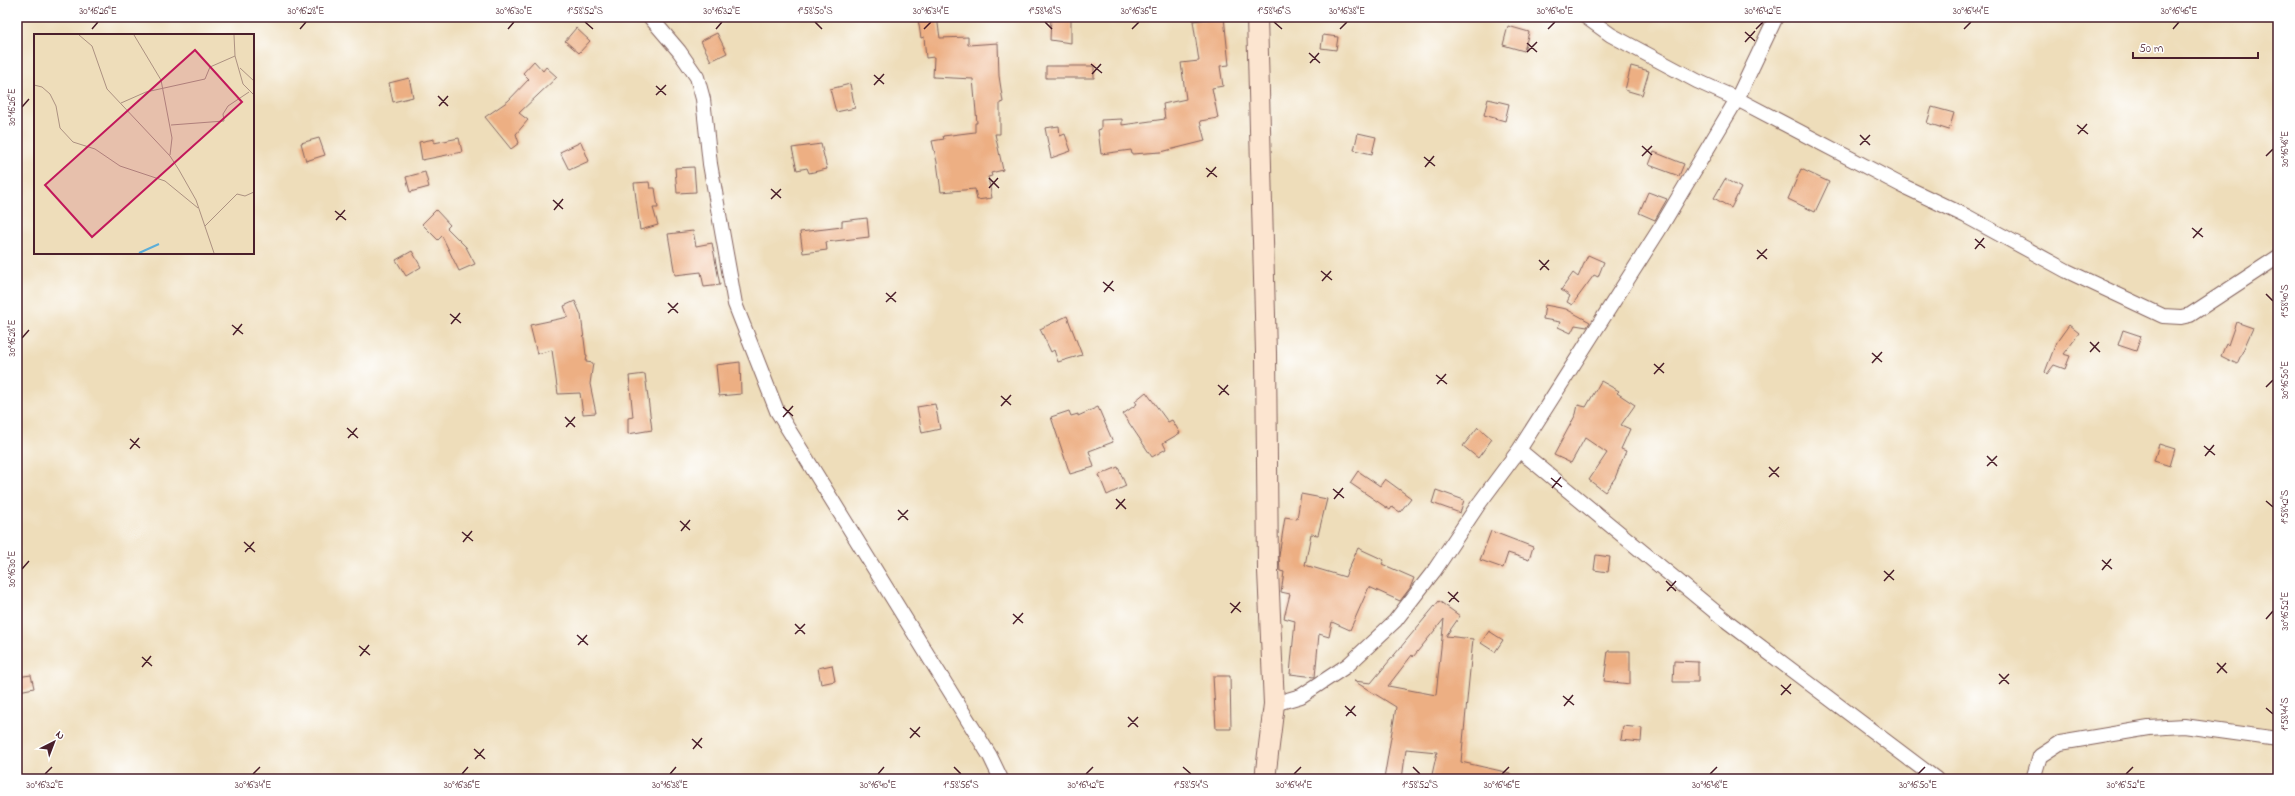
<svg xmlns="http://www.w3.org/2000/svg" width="2295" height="796" font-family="'Indie Flower',sans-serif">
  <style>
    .building { fill: #edaf83; fill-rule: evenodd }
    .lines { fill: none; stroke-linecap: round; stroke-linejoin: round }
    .street-casing { stroke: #83625d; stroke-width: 16 }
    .secondary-casing { stroke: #83625d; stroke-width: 22 }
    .street { stroke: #fff; stroke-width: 14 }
    .secondary { stroke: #fce5d0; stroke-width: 20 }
    .ticks { fill: none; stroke: #4a1f2b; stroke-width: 1.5 }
    .inset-river { fill: none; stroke: #5daed8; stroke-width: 2 }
    .inset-road { fill: none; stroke: #ac9181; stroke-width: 1 }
    .view { fill: #c2185b; fill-opacity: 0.15; stroke: #c2185b; stroke-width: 2 }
    .inset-edge { fill: none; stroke: #4a1f2b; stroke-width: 2 }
    .neatline { fill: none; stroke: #4a1f2b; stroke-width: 1.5 }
    .ticks-label { font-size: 10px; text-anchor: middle; fill: #4a1f2b }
  </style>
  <rect width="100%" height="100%" fill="#fff"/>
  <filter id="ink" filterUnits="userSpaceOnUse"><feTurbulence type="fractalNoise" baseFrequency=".025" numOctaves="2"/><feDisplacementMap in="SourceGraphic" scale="8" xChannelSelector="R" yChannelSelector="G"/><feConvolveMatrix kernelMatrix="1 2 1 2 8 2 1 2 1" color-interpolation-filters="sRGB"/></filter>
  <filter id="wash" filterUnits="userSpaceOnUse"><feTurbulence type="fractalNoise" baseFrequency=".012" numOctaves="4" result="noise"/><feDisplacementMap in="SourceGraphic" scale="16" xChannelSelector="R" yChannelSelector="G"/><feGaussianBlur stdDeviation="0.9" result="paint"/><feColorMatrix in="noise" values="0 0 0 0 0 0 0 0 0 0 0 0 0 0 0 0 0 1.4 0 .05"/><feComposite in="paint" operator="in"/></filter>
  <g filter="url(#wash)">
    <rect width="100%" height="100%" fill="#eeddba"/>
    <g id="blocks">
      <!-- building -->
      <path class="building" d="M 937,17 L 940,38 L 968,37 L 968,45 L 998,43 L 999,76 L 1003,102 L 1000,103 L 1000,134 L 995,134 L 1003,170 L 991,173 L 992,176 L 988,177 L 992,198 L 977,200 L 975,189 L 941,192 L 937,162 L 932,141 L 944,139 L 943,136 L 975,132 L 975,123 L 977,123 L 973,79 L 933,77 L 934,57 L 926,58 L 924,37 L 921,38 L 918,19 Z
        M 1051,17 L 1071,17 L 1071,43 L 1050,40 Z
        M 1224,17 L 1229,65 L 1220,66 L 1223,86 L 1212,88 L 1218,118 L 1200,121 L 1205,141 L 1161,152 L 1132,154 L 1131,150 L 1101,154 L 1098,130 L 1101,129 L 1101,120 L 1122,119 L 1122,125 L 1165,119 L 1163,104 L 1186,99 L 1181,63 L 1199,61 L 1193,21 Z
        M 1508,26 L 1529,32 L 1524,51 L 1503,45 Z
        M 576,28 L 590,41 L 579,53 L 565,41 Z
        M 717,33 L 727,53 L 711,61 L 701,41 Z
        M 1323,35 L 1338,37 L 1336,50 L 1321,48 Z
        M 534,61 L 543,71 L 546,67 L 557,77 L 519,113 L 528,120 L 516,134 L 519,143 L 511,149 L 485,117 L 508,101 L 529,79 L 523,73 Z
        M 1046,66 L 1094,66 L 1094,78 L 1046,78 Z
        M 1631,66 L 1649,71 L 1642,95 L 1625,90 Z
        M 409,78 L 413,97 L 393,102 L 389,83 Z
        M 850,84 L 855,108 L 836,112 L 830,89 Z
        M 1488,99 L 1509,104 L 1505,121 L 1484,115 Z
        M 1932,107 L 1954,113 L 1949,130 L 1927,123 Z
        M 1059,126 L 1060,136 L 1065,134 L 1071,151 L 1051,158 L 1045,128 Z
        M 1358,133 L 1376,137 L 1372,154 L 1354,150 Z
        M 319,138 L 325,155 L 306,161 L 301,143 Z
        M 459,138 L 462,152 L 422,160 L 419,142 L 434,139 L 434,143 Z
        M 581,142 L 589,161 L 569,170 L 560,152 Z
        M 821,144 L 827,169 L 809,173 L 807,168 L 797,170 L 792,148 Z
        M 1654,152 L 1684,164 L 1679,176 L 1649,165 Z
        M 694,167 L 696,192 L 677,193 L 675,168 Z
        M 1801,169 L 1829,182 L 1815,212 L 1788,199 Z
        M 425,172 L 429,187 L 410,192 L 406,177 Z
        M 1725,179 L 1741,188 L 1731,208 L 1714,198 Z
        M 649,182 L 650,188 L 655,188 L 658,208 L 653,208 L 658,225 L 640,230 L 634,183 Z
        M 1648,192 L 1667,199 L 1655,220 L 1639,213 Z
        M 436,210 L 450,225 L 447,228 L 466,247 L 475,264 L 459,271 L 442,236 L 438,240 L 422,224 Z
        M 867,218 L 869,237 L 826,242 L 827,250 L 803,253 L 800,232 L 842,227 L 842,221 Z
        M 693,231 L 696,246 L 712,243 L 720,285 L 704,287 L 701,272 L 675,275 L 668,234 Z
        M 412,251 L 421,267 L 406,276 L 396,260 Z
        M 1588,255 L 1604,262 L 1598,277 L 1594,275 L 1572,305 L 1567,302 L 1570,296 L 1561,290 L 1573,273 L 1578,277 Z
        M 575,301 L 581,315 L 586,355 L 587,355 L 586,362 L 593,363 L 590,384 L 596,413 L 583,414 L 580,393 L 558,394 L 552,350 L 537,354 L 530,325 L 568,317 L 564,306 Z
        M 1545,305 L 1566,309 L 1590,322 L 1587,327 L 1575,325 L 1571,333 L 1558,327 L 1560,322 L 1543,319 Z
        M 1067,316 L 1082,355 L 1058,362 L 1054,350 L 1051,352 L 1040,329 Z
        M 2236,322 L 2253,328 L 2237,364 L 2221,356 L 2226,344 L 2228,345 Z
        M 2069,325 L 2079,333 L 2063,354 L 2070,356 L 2065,369 L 2054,365 L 2047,374 L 2045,372 L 2056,343 Z
        M 2123,330 L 2141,336 L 2136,351 L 2118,345 Z
        M 740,362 L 741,394 L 719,396 L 716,365 Z
        M 645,374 L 652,430 L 628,434 L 628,418 L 633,417 L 629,376 Z
        M 1601,381 L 1619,391 L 1617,393 L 1635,405 L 1621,425 L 1630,429 L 1621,449 L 1626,451 L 1615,478 L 1605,492 L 1589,480 L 1607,453 L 1585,438 L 1571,463 L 1554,455 L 1576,414 L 1578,405 L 1586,407 Z
        M 1146,392 L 1168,422 L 1172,420 L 1180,433 L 1163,443 L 1166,449 L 1152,457 L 1123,414 L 1137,404 L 1135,401 Z
        M 935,404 L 940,429 L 922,433 L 917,407 Z
        M 1098,407 L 1113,442 L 1089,451 L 1094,467 L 1070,474 L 1051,417 L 1069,411 L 1071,416 L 1078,414 L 1078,416 Z
        M 1478,427 L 1492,439 L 1478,458 L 1463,446 Z
        M 2159,444 L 2175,449 L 2170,466 L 2154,461 Z
        M 1118,467 L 1126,486 L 1107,495 L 1099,475 Z
        M 1358,471 L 1380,486 L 1385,479 L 1411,498 L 1400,512 L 1392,507 L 1390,510 L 1350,483 Z
        M 1436,490 L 1464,500 L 1460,513 L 1432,503 Z
        M 1301,494 L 1327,499 L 1318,535 L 1311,534 L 1305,565 L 1345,577 L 1358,548 L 1384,560 L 1382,564 L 1414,578 L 1410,588 L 1400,601 L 1369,587 L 1350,630 L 1332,622 L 1329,637 L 1319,634 L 1315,677 L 1290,674 L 1295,621 L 1284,618 L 1290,594 L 1281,592 L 1284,572 L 1280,571 L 1279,556 L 1285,517 L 1297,519 Z
        M 1491,531 L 1533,547 L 1529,560 L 1508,553 L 1503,568 L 1480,560 Z
        M 1596,555 L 1610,557 L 1608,572 L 1594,570 Z
        M 1439,601 L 1460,616 L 1446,636 L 1473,639 L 1461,762 L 1510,773 L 1510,779 L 1431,779 L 1437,752 L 1406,749 L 1402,779 L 1384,779 L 1396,707 L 1354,681 L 1371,683 ZM 1444,619 L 1436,695 L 1388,686 L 1412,655 L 1413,657 Z
        M 1489,631 L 1503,640 L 1495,652 L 1481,643 Z
        M 1608,651 L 1630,651 L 1630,684 L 1604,681 Z
        M 1674,661 L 1698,662 L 1698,682 L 1673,682 Z
        M 832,665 L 835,681 L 821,684 L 818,668 Z
        M 31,675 L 34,688 L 19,691 L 17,677 Z
        M 1213,676 L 1230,676 L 1231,729 L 1216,729 Z
        M 1623,726 L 1642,728 L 1641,742 L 1621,740 Z"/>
    </g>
  </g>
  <g filter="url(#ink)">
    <use href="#blocks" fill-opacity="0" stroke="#83625d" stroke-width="1"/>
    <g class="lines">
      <!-- street casing -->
      <g class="street-casing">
        <path id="street" d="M 650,17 L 679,51 L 697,77 L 703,99 L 710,164 L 735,304 L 777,411 L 990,756 L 1001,779
          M 1586,17 L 1611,35 L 1697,81 L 1737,99 L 1903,186 L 1966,216 L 2067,271 L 2163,316 L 2181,317 L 2190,315 L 2278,257
          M 1519,450 L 1724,619 L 1936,779
          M 1274,704 L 1301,696 L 1348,665 L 1395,621 L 1434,571 L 1478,505 L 1519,450 L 1659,230 L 1737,99 L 1776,17
          M 2033,779 L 2040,756 L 2060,743 L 2149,728 L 2184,726 L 2278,739"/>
      </g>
      <!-- secondary casing -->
      <g class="secondary-casing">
        <path id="secondary" d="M 1257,17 L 1266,353 L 1268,571 L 1274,704 L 1265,779"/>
      </g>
      <!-- street -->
      <use href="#street" class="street"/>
      <!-- secondary -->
      <use href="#secondary" class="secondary"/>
    </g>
  </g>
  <!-- ticks -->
  <path class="ticks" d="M 585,22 L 593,29M 815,22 L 822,29M 1045,22 L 1052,29M 1274,22 L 1282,29M 92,29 L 98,22M 300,29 L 306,22M 508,29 L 514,22M 716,29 L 722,22M 924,29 L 931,22M 1132,29 L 1139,22M 1340,29 L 1347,22M 1548,29 L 1555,22M 1756,29 L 1763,22M 1964,29 L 1971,22M 2173,29 L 2179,22M 1745,32 L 1755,41M 1745,42 L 1755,31M 1527,43 L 1537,52M 1527,52 L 1537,42M 1309,53 L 1320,63M 1310,63 L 1319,53M 1091,64 L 1102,73M 1092,74 L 1101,64M 874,75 L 884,84M 874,85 L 884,74M 656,86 L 666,95M 656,95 L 666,85M 438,96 L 448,106M 439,106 L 448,96M 22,107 L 29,99M 2077,125 L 2088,134M 2078,134 L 2087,124M 1860,135 L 1870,145M 1860,145 L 1870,135M 1642,146 L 1652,155M 1642,156 L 1652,146M 2266,156 L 2273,149M 1424,157 L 1435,166M 1425,167 L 1434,156M 1206,168 L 1217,177M 1207,177 L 1216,167M 989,178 L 999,188M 989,188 L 998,178M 771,189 L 781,198M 771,199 L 781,189M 553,200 L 563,209M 554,210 L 563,199M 335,211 L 346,220M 336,220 L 345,210M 2192,228 L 2203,237M 2193,238 L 2202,228M 1975,239 L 1985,248M 1975,249 L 1984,238M 1757,250 L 1767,259M 1757,259 L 1767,249M 1539,260 L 1549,270M 1540,270 L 1549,260M 1321,271 L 1332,280M 1322,281 L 1331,271M 1103,282 L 1114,291M 1104,292 L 1113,281M 886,293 L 896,302M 2266,294 L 2273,301M 886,302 L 896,292M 668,303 L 678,313M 668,313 L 678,303M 450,314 L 461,323M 451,324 L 460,313M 232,325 L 243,334M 233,335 L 242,324M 22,338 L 29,330M 2090,342 L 2100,352M 2090,352 L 2099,342M 1872,353 L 1882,362M 1872,363 L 1882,352M 1654,364 L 1664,373M 1654,374 L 1664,363M 1436,375 L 1447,384M 1437,384 L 1446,374M 1218,385 L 1229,395M 2266,387 L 2273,380M 1219,395 L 1228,385M 1001,396 L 1011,405M 1001,406 L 1011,395M 783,407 L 793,416M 565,417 L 575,427M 783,417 L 793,406M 566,427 L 575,417M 347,428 L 358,438M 348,438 L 357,428M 130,439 L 140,448M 2204,446 L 2215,455M 130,449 L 139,438M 1987,456 L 1997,466M 2205,456 L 2214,445M 1987,466 L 1997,456M 1769,467 L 1779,477M 1769,477 L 1779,467M 1551,478 L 1562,487M 1552,488 L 1561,477M 1333,489 L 1344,498M 1116,499 L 1126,509M 1334,499 L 1343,488M 2266,501 L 2273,507M 1116,509 L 1125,499M 898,510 L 908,520M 898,520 L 908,510M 680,521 L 690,530M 681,531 L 690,520M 462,532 L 473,541M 244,542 L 255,552M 463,542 L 472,531M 245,552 L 254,542M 2102,560 L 2112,569M 22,569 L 29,561M 2102,570 L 2111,559M 1884,571 L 1894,580M 1666,581 L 1676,591M 1884,581 L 1894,570M 1667,591 L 1676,581M 1448,592 L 1459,602M 1449,602 L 1458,592M 1230,603 L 1241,612M 1231,613 L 1240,602M 1013,614 L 1023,623M 2266,619 L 2273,611M 795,624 L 805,634M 1013,624 L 1023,613M 795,634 L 805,624M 577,635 L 588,645M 578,645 L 587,635M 359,646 L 370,655M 360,656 L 369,645M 142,657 L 152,666M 2217,663 L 2227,673M 142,667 L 151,656M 2217,673 L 2226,663M 1999,674 L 2009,684M 1999,684 L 2009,674M 1781,685 L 1791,694M 1781,695 L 1791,684M 1563,696 L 1574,705M 1345,706 L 1356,716M 1564,706 L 1573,695M 2266,708 L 2273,714M 1346,716 L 1355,706M 1128,717 L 1138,727M 1128,727 L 1138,717M 910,728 L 920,737M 910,738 L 920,727M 692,739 L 702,748M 474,749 L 485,759M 693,749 L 702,738M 475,759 L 484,749M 954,767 L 961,774M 1183,767 L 1191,774M 1413,767 L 1420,774M 45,774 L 52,767M 253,774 L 260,767M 462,774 L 468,767M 670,774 L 676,767M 878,774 L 884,767M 1086,774 L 1093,767M 1294,774 L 1301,767M 1502,774 L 1509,767M 1710,774 L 1717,767M 1918,774 L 1925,767M 2126,774 L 2133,767"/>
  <!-- overview -->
  <g transform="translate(34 34)">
    <rect width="220" height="220" fill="#eeddba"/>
    <path class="inset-river" d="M 105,219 L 125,210"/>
    <path class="inset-road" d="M 45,1 L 58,12 L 73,55 L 136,122 L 145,136 L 162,166 L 180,219M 100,1 L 127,46 L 138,104 L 136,121M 200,1 L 201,22 L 209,50 L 220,61M 206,34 L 220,47M 0,51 L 8,53 L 16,60 L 22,72 L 26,94 L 39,108 L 61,115 L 86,132 L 131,147 L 164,174M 87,69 L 112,58 L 171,45 L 176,33 L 201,22M 137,91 L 190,87 L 189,80 L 194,72 L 215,58M 171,192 L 203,160 L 211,162 L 220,158"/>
    <path class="view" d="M 161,16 L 208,68 L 58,203 L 11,151 Z"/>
    <rect width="220" height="220" class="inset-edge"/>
  </g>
  <!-- margin -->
  <rect width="2295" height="796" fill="none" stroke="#fff" stroke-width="44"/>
  <!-- north arrow -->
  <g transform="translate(54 742) rotate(42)" stroke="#ffffff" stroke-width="3" paint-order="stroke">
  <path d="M0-3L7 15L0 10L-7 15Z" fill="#4a1f2b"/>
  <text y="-6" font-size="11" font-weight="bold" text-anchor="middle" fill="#4a1f2b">N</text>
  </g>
  <!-- scale -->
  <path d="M2133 52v6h125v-6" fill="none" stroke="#4a1f2b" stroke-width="2"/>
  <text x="2139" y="52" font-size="12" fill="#4a1f2b" stroke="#ffffff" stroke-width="3" paint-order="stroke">50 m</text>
  <rect x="22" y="22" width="2251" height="752" class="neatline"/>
  <g class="ticks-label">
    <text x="98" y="14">30°16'26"E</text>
    <text x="306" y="14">30°16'28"E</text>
    <text x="514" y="14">30°16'30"E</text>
    <text x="585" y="14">1°58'52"S</text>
    <text x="722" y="14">30°16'32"E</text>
    <text x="815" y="14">1°58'50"S</text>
    <text x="931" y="14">30°16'34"E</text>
    <text x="1045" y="14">1°58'48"S</text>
    <text x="1139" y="14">30°16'36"E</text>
    <text x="1274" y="14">1°58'46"S</text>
    <text x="1347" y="14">30°16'38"E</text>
    <text x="1555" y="14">30°16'40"E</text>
    <text x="1763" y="14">30°16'42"E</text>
    <text x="1971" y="14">30°16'44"E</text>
    <text x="2179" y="14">30°16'46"E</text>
    <text transform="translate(11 107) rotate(-90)" y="4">30°16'26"E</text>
    <text transform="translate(2284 149) rotate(-90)" y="4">30°16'48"E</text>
    <text transform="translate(2284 301) rotate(-90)" y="4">1°58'40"S</text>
    <text transform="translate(11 338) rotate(-90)" y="4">30°16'28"E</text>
    <text transform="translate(2284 380) rotate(-90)" y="4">30°16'50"E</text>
    <text transform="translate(2284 507) rotate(-90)" y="4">1°58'42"S</text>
    <text transform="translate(11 569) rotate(-90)" y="4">30°16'30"E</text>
    <text transform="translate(2284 611) rotate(-90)" y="4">30°16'52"E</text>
    <text transform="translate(2284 714) rotate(-90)" y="4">1°58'44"S</text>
    <text x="45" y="788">30°16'32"E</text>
    <text x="253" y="788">30°16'34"E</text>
    <text x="462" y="788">30°16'36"E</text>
    <text x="670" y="788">30°16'38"E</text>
    <text x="878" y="788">30°16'40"E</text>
    <text x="961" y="788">1°58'56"S</text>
    <text x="1086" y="788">30°16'42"E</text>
    <text x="1191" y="788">1°58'54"S</text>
    <text x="1294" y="788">30°16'44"E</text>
    <text x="1420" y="788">1°58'52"S</text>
    <text x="1502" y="788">30°16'46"E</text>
    <text x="1710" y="788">30°16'48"E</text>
    <text x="1918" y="788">30°16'50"E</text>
    <text x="2126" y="788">30°16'52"E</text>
  </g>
</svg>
